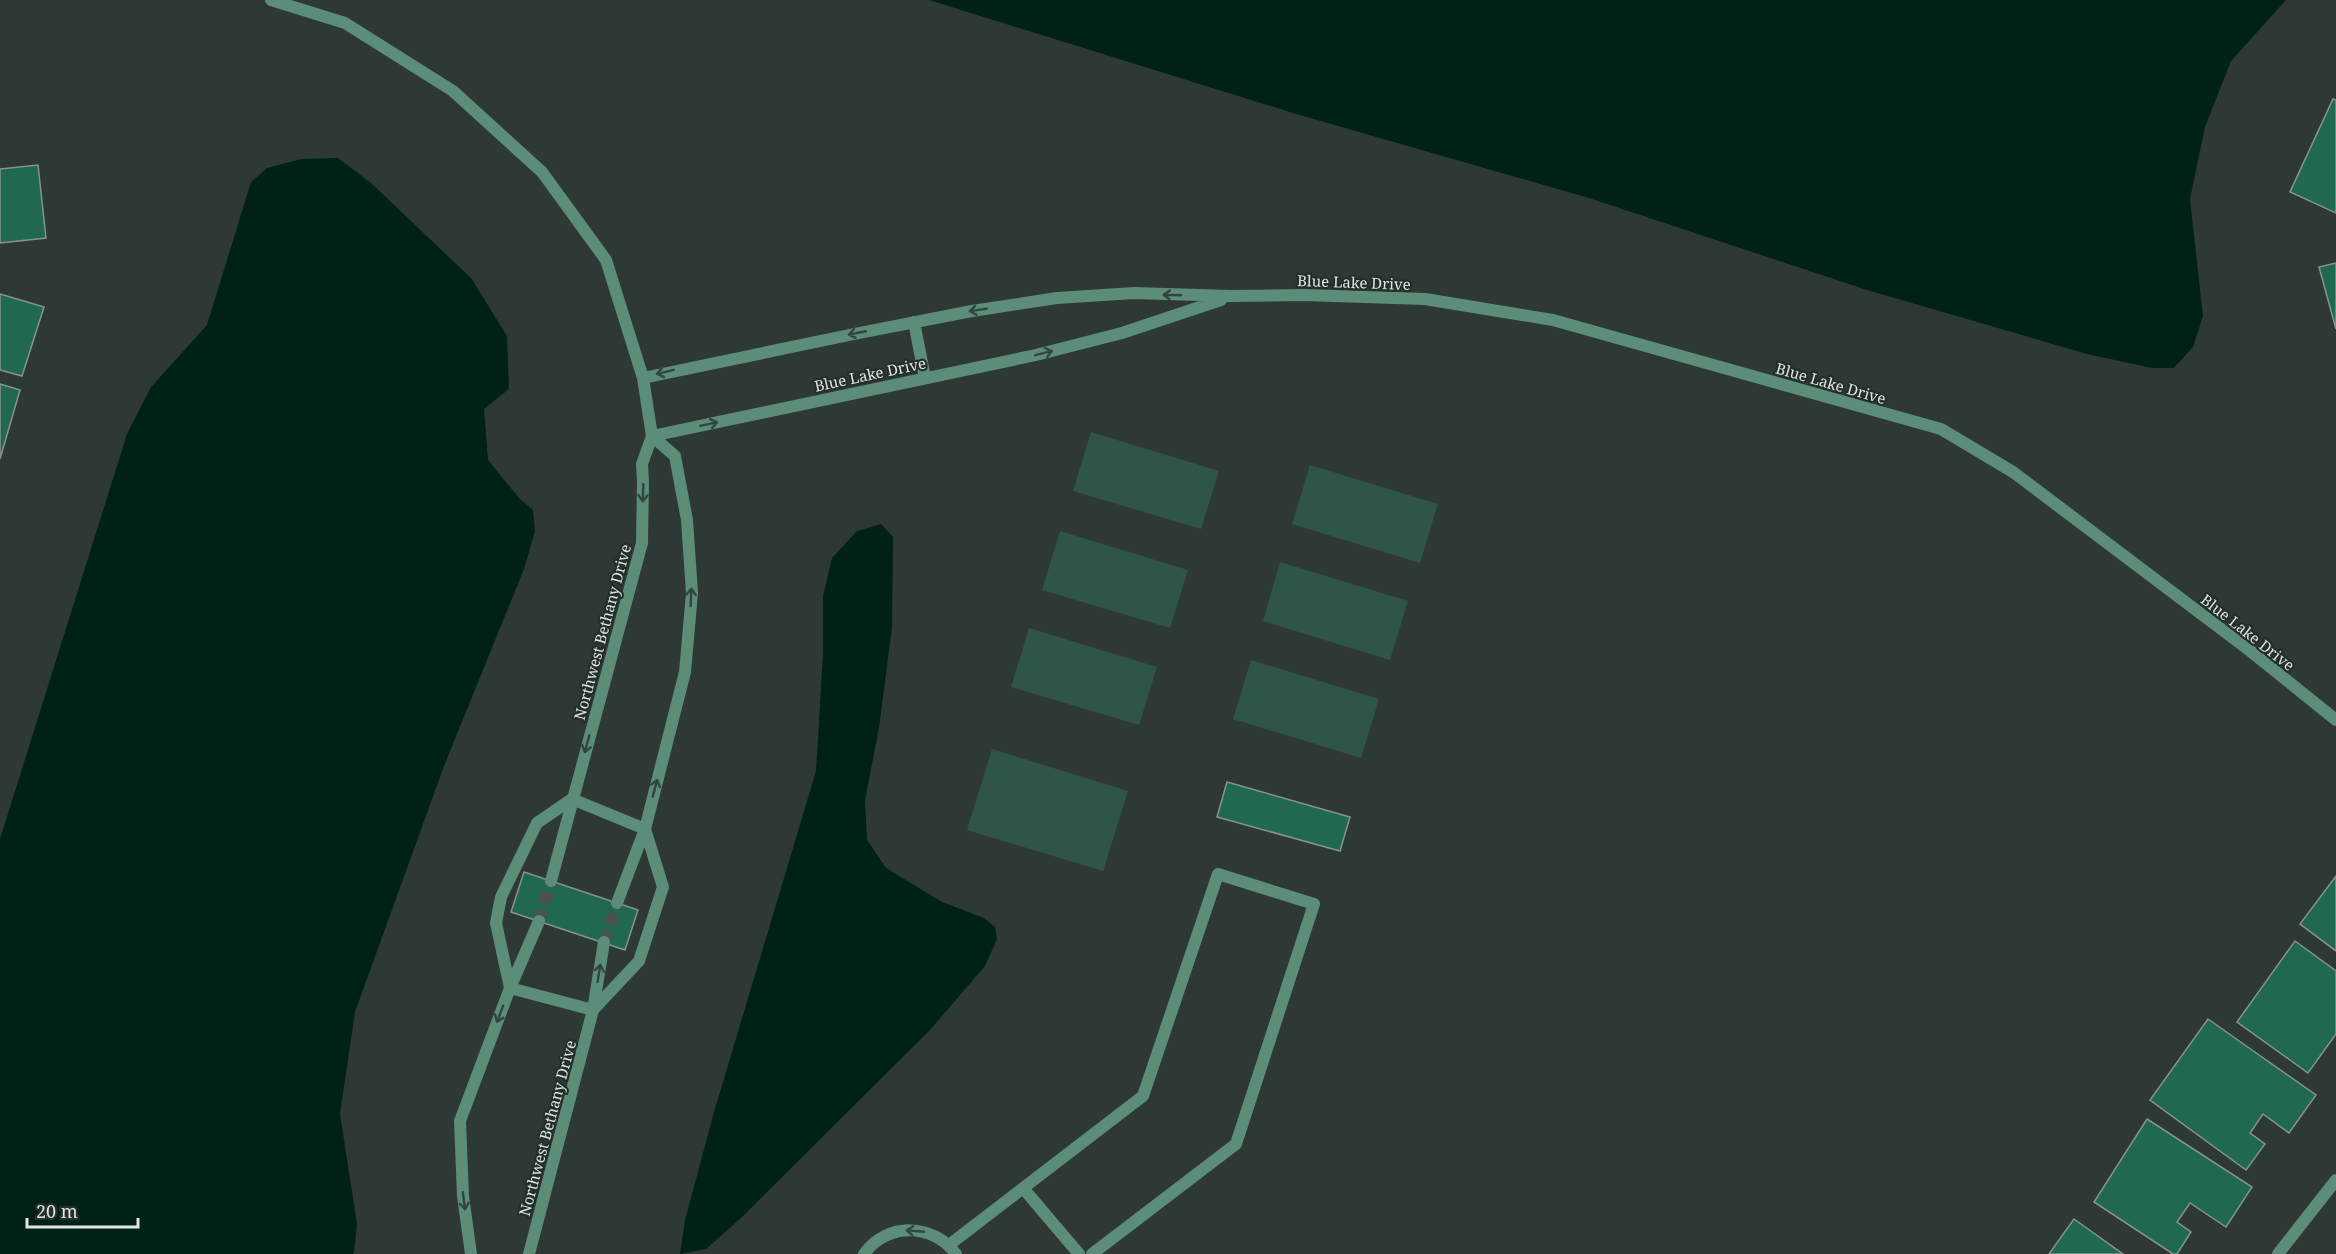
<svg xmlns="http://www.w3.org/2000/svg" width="2336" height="1254" font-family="'Noto Serif',serif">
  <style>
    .green { fill: #2e5546 }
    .water { fill: #002216 }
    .building { fill: #216850; stroke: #86948e; stroke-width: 1.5 }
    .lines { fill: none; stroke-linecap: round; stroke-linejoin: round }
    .street-tunnel { stroke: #48534f; stroke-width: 12; stroke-dasharray: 12 6; stroke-linecap: butt }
    .lane { stroke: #5b8d79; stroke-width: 12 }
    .street { stroke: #5b8d79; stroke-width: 12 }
    .oneway { stroke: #32463e }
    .labels { text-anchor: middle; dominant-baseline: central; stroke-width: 4.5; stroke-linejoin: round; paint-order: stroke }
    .street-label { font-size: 15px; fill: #dde4e1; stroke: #242f2b }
  </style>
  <rect width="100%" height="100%" fill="#2e3935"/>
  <!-- green -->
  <path class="green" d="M 1091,432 L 1219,471 L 1201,529 L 1073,491 Z
    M 1310,465 L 1438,504 L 1420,563 L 1292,524 Z
    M 1060,531 L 1188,570 L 1170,628 L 1042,590 Z
    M 1280,562 L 1408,601 L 1390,660 L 1263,621 Z
    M 1029,628 L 1157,667 L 1139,725 L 1011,687 Z
    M 1251,660 L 1379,699 L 1361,758 L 1233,719 Z
    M 992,749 L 1128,791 L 1103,871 L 967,830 Z"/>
  <!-- water -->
  <path class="water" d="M 929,0 L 2286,0 L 2231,61 L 2205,127 L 2190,199 L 2203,316 L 2193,347 L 2174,368 L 2152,368 L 2087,354 L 1867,290 L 1589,198 L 1293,113 Z
    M 338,158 L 371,183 L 471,278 L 507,336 L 509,389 L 484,409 L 488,460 L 519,498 L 533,510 L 535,531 L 524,569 L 444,766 L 355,1012 L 340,1114 L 357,1224 L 354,1251 L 353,1254 L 0,1254 L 0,839 L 127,434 L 151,387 L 207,325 L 251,182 L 267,168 L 301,159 Z
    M 881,524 L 893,537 L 892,627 L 879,728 L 865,800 L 867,840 L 886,868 L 942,902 L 984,918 L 995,927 L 997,939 L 985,966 L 930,1030 L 741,1218 L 706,1249 L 680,1254 L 685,1220 L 714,1112 L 816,771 L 823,654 L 823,596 L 832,558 L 857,531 Z"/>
  <!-- building -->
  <path class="building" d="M 2333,99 L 2336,100 L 2336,213 L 2290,192 Z
    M 38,165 L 46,238 L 0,243 L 0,169 Z
    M 2336,263 L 2336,329 L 2319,267 Z
    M 0,294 L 44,307 L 22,376 L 0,370 Z
    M 0,384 L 20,390 L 0,459 Z
    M 1227,782 L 1350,817 L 1340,851 L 1217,817 Z
    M 524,872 L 638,910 L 625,950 L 511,912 Z
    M 2336,876 L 2336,951 L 2300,924 Z
    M 2295,941 L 2336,971 L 2336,1034 L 2308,1073 L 2237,1022 Z
    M 2208,1019 L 2316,1095 L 2289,1133 L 2263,1114 L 2250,1133 L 2265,1144 L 2246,1170 L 2150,1100 Z
    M 2147,1119 L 2252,1187 L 2226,1227 L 2190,1203 L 2177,1222 L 2191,1232 L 2177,1254 L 2173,1254 L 2094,1202 Z
    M 2074,1219 L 2123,1254 L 2049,1254 Z"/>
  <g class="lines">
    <!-- street-tunnel -->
    <path class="street-tunnel" d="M 539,921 L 551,881
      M 604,942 L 617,903"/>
    <!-- lane -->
    <path class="lane" d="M 1023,1188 L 1079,1254
      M 949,1245 L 1143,1096 L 1218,874 L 1314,904 L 1236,1144 L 1092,1254
      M 864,1254 C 887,1222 933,1223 956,1254"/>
    <!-- street -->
    <path class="street" d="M 271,0 L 345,23 L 453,91 L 542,172 L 606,260 L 643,378 L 652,436 L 642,464 L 643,482 L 642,543 L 551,881
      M 914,322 L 925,378
      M 643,378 L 854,334 L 972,311 L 1057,298 L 1134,293 L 1231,296 L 1304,295 L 1425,299 L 1553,320 L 1941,429 L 2013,472 L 2249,650 L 2336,720
      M 652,436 L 1036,355 L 1122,333 L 1221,300
      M 572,799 L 645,829 L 663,887 L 639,961 L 593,1010 L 510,988 L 496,923 L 501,897 L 537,823 Z
      M 617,903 L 645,829 L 685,672 L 692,593 L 687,520 L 675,456 L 652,436
      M 471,1254 L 463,1196 L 460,1121 L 510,988 L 539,921
      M 529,1254 L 593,1010 L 604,942
      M 2278,1254 L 2336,1180"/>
  </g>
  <!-- one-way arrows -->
  <defs><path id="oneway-shaft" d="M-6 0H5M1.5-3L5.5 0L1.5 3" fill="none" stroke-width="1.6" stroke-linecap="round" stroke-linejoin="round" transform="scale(1.5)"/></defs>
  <g class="oneway">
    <use href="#oneway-shaft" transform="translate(1172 295) rotate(-178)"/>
    <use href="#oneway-shaft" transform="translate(978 310) rotate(171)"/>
    <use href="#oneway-shaft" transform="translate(857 333) rotate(169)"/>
    <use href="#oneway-shaft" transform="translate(1044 353) rotate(-14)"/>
    <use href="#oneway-shaft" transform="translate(665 372) rotate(166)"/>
    <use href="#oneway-shaft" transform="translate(709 424) rotate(-12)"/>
    <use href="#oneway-shaft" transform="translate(643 493) rotate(92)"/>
    <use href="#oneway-shaft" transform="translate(691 597) rotate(-88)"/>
    <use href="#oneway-shaft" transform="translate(587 744) rotate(105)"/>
    <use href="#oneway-shaft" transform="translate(655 788) rotate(-75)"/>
    <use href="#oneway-shaft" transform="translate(599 973) rotate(-81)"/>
    <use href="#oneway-shaft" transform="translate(500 1014) rotate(111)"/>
    <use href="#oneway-shaft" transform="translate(464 1201) rotate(83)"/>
    <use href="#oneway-shaft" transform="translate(915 1231) rotate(-175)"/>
  </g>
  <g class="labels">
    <!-- street labels -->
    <g class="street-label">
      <text transform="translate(1354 282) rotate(2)">Blue Lake Drive</text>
      <text transform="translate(870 374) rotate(-12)">Blue Lake Drive</text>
      <text transform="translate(1831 383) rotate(16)">Blue Lake Drive</text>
      <text transform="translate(602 632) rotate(-75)">Northwest Bethany Drive</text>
      <text transform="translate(2248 632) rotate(38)">Blue Lake Drive</text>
      <text transform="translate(547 1128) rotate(-75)">Northwest Bethany Drive</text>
    </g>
  </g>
  <!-- scale -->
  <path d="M27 1218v9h111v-9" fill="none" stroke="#dde4e1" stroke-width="3"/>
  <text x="36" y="1218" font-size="18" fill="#dde4e1" stroke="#242f2b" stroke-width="4.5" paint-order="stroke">20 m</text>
</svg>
